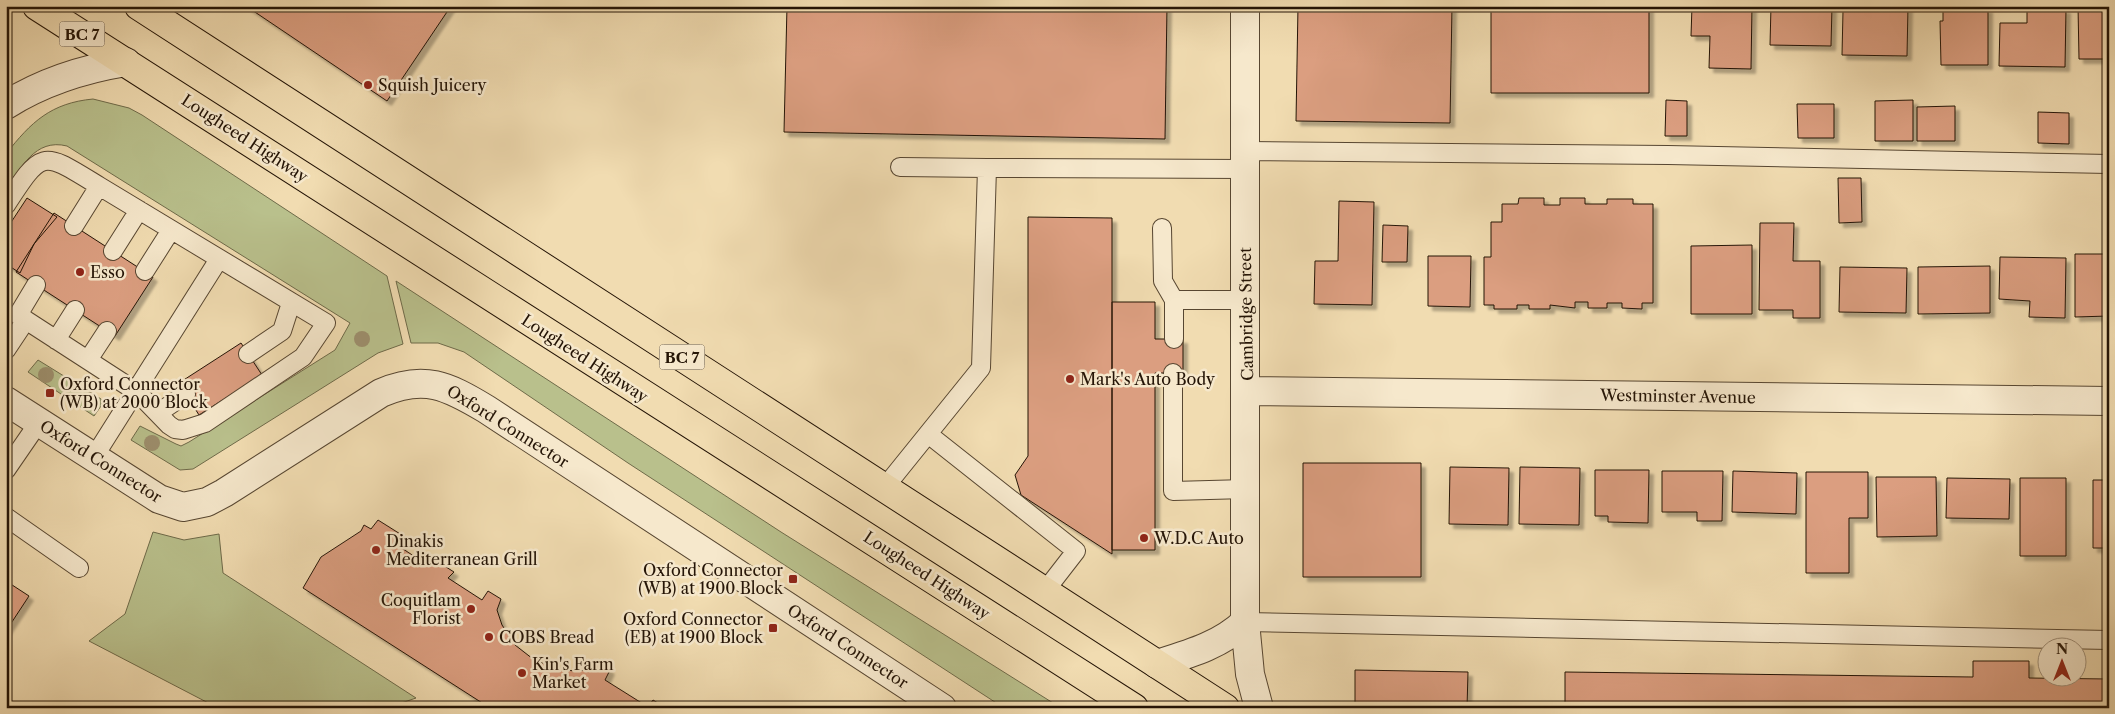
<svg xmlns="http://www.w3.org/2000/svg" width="2115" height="714" font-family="'Libre Caslon Text',serif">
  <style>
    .green { fill: #b9c08c; stroke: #6e6a49 }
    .building { fill: #db9e80; stroke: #241406; filter: url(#shadow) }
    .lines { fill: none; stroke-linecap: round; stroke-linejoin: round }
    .service-casing { stroke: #574631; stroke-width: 20 }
    .minor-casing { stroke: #574631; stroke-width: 30 }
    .primary-casing { stroke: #241406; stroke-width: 30 }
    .service { stroke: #f6e8cc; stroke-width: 18 }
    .minor { stroke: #f6e8cc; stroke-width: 28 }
    .primary { stroke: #f1dcb1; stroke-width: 28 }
    .tree { fill: #9d8f6d }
    .poi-dot { fill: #8f2418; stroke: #f6e8cc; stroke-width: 2 }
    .labels { text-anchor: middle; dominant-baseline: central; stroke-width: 5; stroke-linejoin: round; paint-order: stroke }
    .shield { fill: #f6e8cc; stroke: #635441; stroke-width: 1 }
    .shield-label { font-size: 15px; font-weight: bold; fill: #241406 }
    .poi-label { font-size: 16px; fill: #241406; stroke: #f6e8cc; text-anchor: start }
    .street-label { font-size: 16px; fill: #241406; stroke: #f6e8cc }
  </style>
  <defs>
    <filter id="shadow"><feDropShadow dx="4.5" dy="4.5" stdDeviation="1" flood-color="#0004"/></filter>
  </defs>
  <rect width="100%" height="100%" fill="#f1dcb1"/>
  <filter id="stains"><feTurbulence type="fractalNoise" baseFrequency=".004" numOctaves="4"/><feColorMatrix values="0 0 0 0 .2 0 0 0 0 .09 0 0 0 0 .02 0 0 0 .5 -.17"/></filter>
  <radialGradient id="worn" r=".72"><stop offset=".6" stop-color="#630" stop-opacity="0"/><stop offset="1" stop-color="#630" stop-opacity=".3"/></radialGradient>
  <!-- green -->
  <path class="green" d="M 93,99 L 129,108 L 142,115 L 387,276 L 403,344 L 378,353 L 193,469 L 180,470 L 131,440 L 140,426 L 176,444 L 181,446 L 189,442 L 335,350 L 350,323 L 67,146 C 35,138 21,168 6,190 L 6,154 C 31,122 51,103 93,99 Z
    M 396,281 L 781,532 L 1061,708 L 1004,708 L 628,463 L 464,352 L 438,343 L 411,343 Z
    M 38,360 L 101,399 L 101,406 L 94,416 L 28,372 Z
    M 153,532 L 184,540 L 219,534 L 223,573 L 416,698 L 387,708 L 218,708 L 89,641 L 125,614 Z"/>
  <!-- building -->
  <path class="building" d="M 246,6 L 451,6 L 387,101 Z
    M 787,6 L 1167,6 L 1165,139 L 784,132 Z
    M 1298,6 L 1452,6 L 1450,123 L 1296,121 Z
    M 1491,6 L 1649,6 L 1649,93 L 1491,93 Z
    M 1692,6 L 1752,6 L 1751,69 L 1709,68 L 1710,36 L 1691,36 Z
    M 1771,6 L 1832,6 L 1831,46 L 1770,45 Z
    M 1873,6 L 1908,6 L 1907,56 L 1842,55 L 1843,11 L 1873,11 Z
    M 2078,6 L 2109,6 L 2109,59 L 2079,59 Z
    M 1943,8 L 1988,8 L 1988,65 L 1941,65 L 1940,21 L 1943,21 Z
    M 2027,8 L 2066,9 L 2065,67 L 1999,66 L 2000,23 L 2027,23 Z
    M 1666,100 L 1687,101 L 1687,136 L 1665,136 Z
    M 1913,100 L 1913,141 L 1875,141 L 1875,101 Z
    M 1797,104 L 1834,104 L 1834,138 L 1798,138 Z
    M 1955,106 L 1955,141 L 1917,141 L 1917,107 Z
    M 2038,112 L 2069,113 L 2069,144 L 2038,143 Z
    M 1838,178 L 1861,178 L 1862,222 L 1839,223 Z
    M 27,198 L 57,217 L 34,244 L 20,273 L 6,264 L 6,230 Z
    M 1519,198 L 1544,198 L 1544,205 L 1560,205 L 1560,198 L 1585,198 L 1585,204 L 1607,204 L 1607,199 L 1633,199 L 1633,204 L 1653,204 L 1653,303 L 1642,303 L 1642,309 L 1622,308 L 1622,303 L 1607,303 L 1607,308 L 1588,308 L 1588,302 L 1575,302 L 1575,308 L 1550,305 L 1550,309 L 1529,309 L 1529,305 L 1517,305 L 1517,309 L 1494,309 L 1494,305 L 1484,305 L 1484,257 L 1491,257 L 1491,222 L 1502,222 L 1502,204 L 1518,204 Z
    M 1339,201 L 1374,202 L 1372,305 L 1314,304 L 1315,261 L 1338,261 Z
    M 54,213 L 153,277 L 115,336 L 16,272 Z
    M 1028,217 L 1112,218 L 1112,554 L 1021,495 L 1015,475 L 1028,456 Z
    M 1760,223 L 1794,223 L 1793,261 L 1820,261 L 1820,318 L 1793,318 L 1793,310 L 1759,310 Z
    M 1383,225 L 1408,226 L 1407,262 L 1382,262 Z
    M 1752,245 L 1752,314 L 1691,314 L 1691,246 Z
    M 2075,254 L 2109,254 L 2109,316 L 2075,317 Z
    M 1428,256 L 1471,256 L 1470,307 L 1428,306 Z
    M 2000,257 L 2066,258 L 2065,318 L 2029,317 L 2030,301 L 1999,299 Z
    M 1990,266 L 1990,313 L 1918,314 L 1918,267 Z
    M 1840,267 L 1907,268 L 1906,313 L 1839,312 Z
    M 1112,302 L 1155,302 L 1155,339 L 1183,339 L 1183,373 L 1155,373 L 1155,550 L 1112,550 Z
    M 241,343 L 262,375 L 199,415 L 179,383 Z
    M 1303,463 L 1421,463 L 1421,577 L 1303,577 Z
    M 1450,467 L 1509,468 L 1508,525 L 1449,524 Z
    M 1520,467 L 1580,468 L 1579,525 L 1519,524 Z
    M 1595,470 L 1649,470 L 1648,523 L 1608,522 L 1608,516 L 1595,516 Z
    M 1662,471 L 1723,471 L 1722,521 L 1697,521 L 1697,512 L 1662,512 Z
    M 1733,471 L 1797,473 L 1796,514 L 1732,512 Z
    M 1806,472 L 1868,472 L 1868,518 L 1849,518 L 1849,573 L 1806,573 Z
    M 1876,477 L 1936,477 L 1937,536 L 1877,537 Z
    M 1947,478 L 2010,479 L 2009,519 L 1946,518 Z
    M 2020,478 L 2066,478 L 2066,556 L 2020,556 Z
    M 2093,480 L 2109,480 L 2109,548 L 2093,548 Z
    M 378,520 L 405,537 L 400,547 L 423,562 L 427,555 L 454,572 L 448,578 L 482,600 L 488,591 L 501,599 L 497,610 L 502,625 L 515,645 L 533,659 L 554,668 L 574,671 L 589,670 L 596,660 L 610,670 L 605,680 L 648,707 L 653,700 L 666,708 L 490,708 L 303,588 L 321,557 L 361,531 L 364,525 L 371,529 Z
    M 6,581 L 29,596 L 6,631 Z
    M 1973,661 L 2029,661 L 2029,678 L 2109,679 L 2109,708 L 1565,708 L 1565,672 L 1973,677 Z
    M 1355,670 L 1468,672 L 1467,708 L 1355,708 Z"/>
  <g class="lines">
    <!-- service casing -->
    <g class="service-casing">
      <path id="service" d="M 1246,151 L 1668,155 L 2109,164
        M 900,167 L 987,168
        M 6,205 C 43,148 42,151 99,186
        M 1162,228 L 1163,281 L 1174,300
        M 113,251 L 139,210
        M 145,271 L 171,230
        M 36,285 L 18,315 L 137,392 L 169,425 L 175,429 L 183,430 L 205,423 L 303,357 L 326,323 L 99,186 L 74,226
        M 1174,339 L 1174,300 L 1245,300
        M 56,340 L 75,310
        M 6,350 L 26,320
        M 248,354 L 282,331 L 291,303
        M 88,360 L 107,331
        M 1173,373 L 1173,491 L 1246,489
        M 158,413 L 186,394
        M 928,434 L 1076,551 L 1045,591
        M 94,457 L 219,259
        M 6,470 L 39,422
        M 885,487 L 981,368 L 987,168 L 1246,169
        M 6,517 L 79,568
        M 1245,622 L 2109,640"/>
    </g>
    <!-- minor casing -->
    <g class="minor-casing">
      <path id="minor" d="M 1245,6 L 1245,622 L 1250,674 L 1259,708
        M 6,105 C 44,81 83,69 126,62
        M 1247,391 L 2109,401
        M 6,401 L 159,499 L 183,507 L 207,502 L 224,493 L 381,393 C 424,374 448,386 486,409 L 942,708
        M 1157,664 C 1189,654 1221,645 1245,622"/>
    </g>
    <!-- primary casing -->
    <g class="primary-casing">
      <path id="primary" d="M 37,6 L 1134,708
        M 139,6 L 1225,708"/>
    </g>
    <!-- service -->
    <use href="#service" class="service"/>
    <!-- minor -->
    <use href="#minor" class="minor"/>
    <!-- primary -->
    <use href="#primary" class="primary"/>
  </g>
  <!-- trees -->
  <g class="tree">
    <circle cx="362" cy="339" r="8"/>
    <circle cx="46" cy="375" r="8"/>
    <circle cx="90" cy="400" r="8"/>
    <circle cx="152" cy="443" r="8"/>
  </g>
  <!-- markers -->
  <g class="poi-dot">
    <circle cx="368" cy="85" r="5"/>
    <circle cx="80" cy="272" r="5"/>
    <circle cx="1070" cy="379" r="5"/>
    <rect x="45" y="388" width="10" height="10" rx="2.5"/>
    <circle cx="1144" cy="538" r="5"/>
    <circle cx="376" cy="550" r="5"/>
    <rect x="788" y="574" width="10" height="10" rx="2.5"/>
    <circle cx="471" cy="609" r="5"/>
    <rect x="768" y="623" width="10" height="10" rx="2.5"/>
    <circle cx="489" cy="637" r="5"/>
    <circle cx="522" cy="673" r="5"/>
  </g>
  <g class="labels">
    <!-- shield labels -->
    <g class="shield">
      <rect x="59.5" y="21.5" width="45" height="25" rx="4"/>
      <rect x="659.5" y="344.5" width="45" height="25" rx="4"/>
    </g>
    <g class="shield-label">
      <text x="82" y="34">BC 7</text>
      <text x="682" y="357">BC 7</text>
    </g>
    <!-- poi labels -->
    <g class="poi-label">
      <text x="378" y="85">Squish Juicery</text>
      <text x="90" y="272">Esso</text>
      <text x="1080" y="379">Mark's Auto Body</text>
      <text x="60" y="384">Oxford Connector<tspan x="60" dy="18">(WB) at 2000 Block</tspan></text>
      <text x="1154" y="538">W.D.C Auto</text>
      <text x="386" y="541">Dinakis<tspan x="386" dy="18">Mediterranean Grill</tspan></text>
      <text x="783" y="570" text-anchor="end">Oxford Connector<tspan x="783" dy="18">(WB) at 1900 Block</tspan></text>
      <text x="461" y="600" text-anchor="end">Coquitlam<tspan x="461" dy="18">Florist</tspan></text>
      <text x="763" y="619" text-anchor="end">Oxford Connector<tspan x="763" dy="18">(EB) at 1900 Block</tspan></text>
      <text x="499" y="637">COBS Bread</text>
      <text x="532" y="664">Kin's Farm<tspan x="532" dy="18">Market</tspan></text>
    </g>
    <!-- street labels -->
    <g class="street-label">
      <text transform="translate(245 138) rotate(33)">Lougheed Highway</text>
      <text transform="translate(1246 314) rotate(-91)">Cambridge Street</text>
      <text transform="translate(585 358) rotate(33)">Lougheed Highway</text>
      <text transform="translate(1678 396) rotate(1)">Westminster Avenue</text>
      <text transform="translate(508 426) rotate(32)">Oxford Connector</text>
      <text transform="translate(101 461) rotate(32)">Oxford Connector</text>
      <text transform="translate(927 575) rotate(33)">Lougheed Highway</text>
      <text transform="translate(848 646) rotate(33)">Oxford Connector</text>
    </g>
  </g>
  <!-- margin -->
  <rect width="2115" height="714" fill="none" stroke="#f1dcb1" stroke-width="25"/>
  <rect x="8" y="8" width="2100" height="699" fill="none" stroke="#241406" stroke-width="2.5"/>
  <rect x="12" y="12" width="2090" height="689" fill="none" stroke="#241406"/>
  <!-- north arrow -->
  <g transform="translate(2062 662)"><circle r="24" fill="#f6e8cc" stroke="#a2937d"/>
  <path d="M0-4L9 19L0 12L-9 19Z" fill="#8f2418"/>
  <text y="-8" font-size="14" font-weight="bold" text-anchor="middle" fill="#241406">N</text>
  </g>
  <rect width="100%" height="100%" filter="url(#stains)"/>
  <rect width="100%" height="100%" fill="url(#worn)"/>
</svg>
